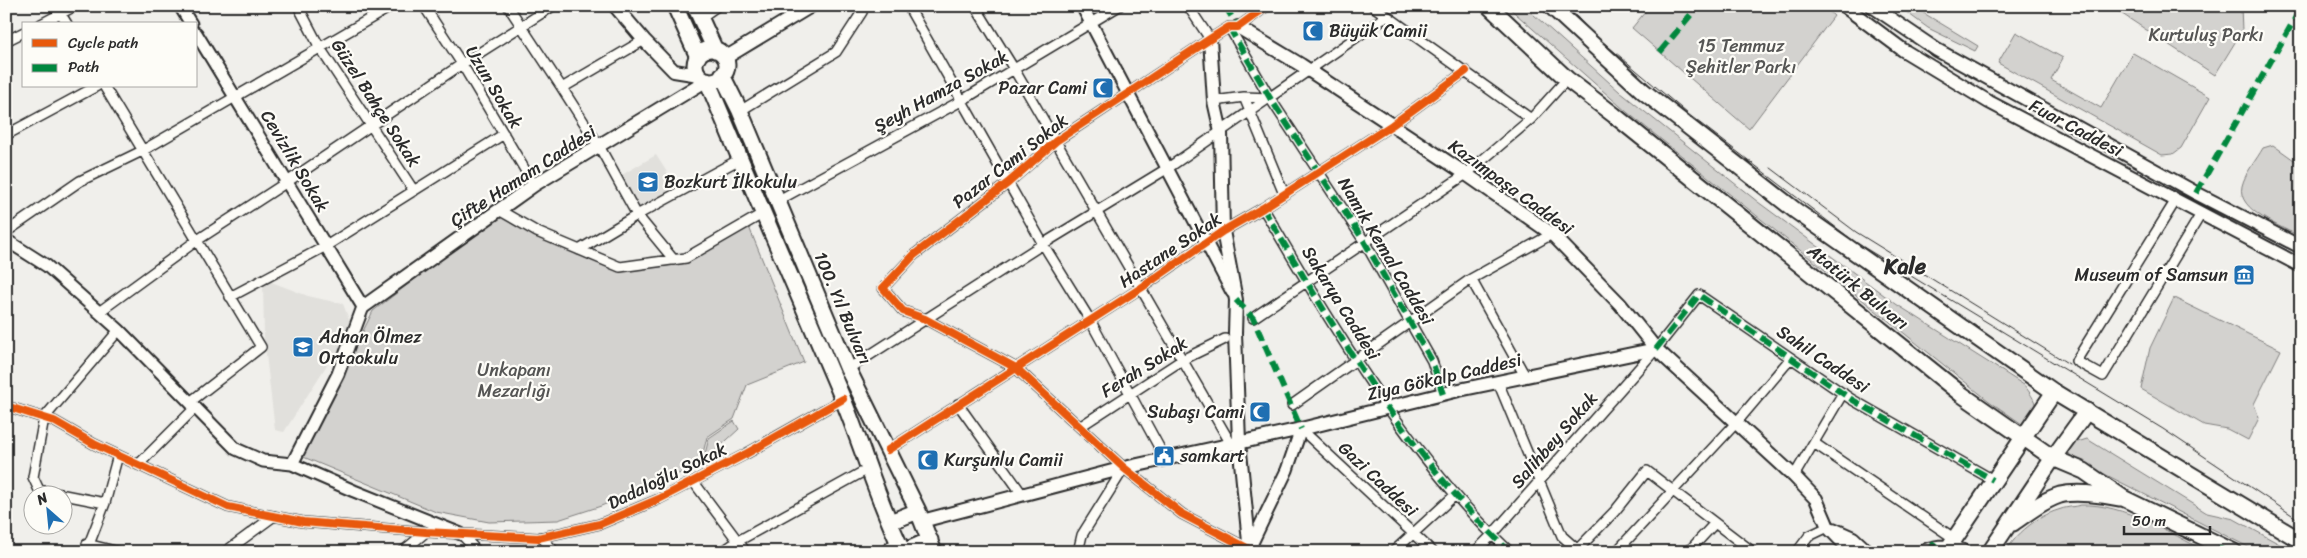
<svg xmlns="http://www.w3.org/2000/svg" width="2307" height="558" font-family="Sriracha,sans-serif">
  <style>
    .built { fill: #e1e0dc }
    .green { fill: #d3d2cf; stroke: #7f7e7d }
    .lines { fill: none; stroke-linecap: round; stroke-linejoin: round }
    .minor-casing { stroke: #2b2b2b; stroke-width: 12 }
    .tertiary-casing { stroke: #2b2b2b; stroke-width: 15 }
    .secondary-casing { stroke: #2b2b2b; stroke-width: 16 }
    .primary-casing { stroke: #2b2b2b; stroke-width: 19 }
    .minor { stroke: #fdfcf7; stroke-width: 9 }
    .tertiary { stroke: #fdfcf7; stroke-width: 11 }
    .secondary { stroke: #fdfcf7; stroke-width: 12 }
    .primary { stroke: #fdfcf7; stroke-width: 15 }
    .tram { stroke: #2b2b2b; stroke-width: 1 }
    .quiet { stroke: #00873e; stroke-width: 6; stroke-dasharray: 12 6; stroke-linecap: butt }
    .cycleway-casing { stroke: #fdfcf7; stroke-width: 11 }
    .cycleway { stroke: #e8590c; stroke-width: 8 }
    .labels { text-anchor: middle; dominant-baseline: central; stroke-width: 4.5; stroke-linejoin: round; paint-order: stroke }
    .poi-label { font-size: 18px; fill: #2b2b2b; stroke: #fdfcf7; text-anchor: start }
    .park-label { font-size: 18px; fill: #555554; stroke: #fdfcf7 }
    .street-label { font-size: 18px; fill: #2b2b2b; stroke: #fdfcf7 }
    .district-label { font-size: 22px; font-weight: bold; fill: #2b2b2b; stroke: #fdfcf7 }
  </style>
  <rect width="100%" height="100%" fill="#f0efeb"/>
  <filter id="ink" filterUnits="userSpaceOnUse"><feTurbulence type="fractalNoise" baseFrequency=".02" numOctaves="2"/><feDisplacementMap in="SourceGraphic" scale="10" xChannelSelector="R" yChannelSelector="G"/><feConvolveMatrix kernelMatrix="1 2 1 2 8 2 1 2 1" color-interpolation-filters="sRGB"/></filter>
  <g filter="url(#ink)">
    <!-- built -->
    <path class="built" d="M 656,155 L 677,188 L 640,209 L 620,176 Z
      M 269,281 L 308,296 L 343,304 L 350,322 L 337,358 L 332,357 L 284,432 L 275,430 L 264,338 L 263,283 Z"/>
    <!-- green -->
    <path class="green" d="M 1507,6 L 1524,6 L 1620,92 L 1758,202 L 1896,304 L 2024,385 C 2035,399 2045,415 2022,424 L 1989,401 L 1628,113 Z
      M 1650,6 L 1823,6 L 1834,16 L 1749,129 L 1632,28 Z
      M 1898,6 L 1912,6 L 1978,46 L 1975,51 L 1928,28 Z
      M 2110,6 L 2241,6 L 2242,31 L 2215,75 Z
      M 2016,32 L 2063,58 L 2051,80 L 2101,108 L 2133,53 L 2210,97 L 2181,148 L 2173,154 L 2162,155 L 1998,63 Z
      M 2273,145 L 2301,165 L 2301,237 C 2283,227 2236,211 2242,186 C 2245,173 2257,159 2263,148 Z
      M 499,215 L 540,237 L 620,272 L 688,263 L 749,227 L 804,362 L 747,385 L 734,419 L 707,437 L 700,465 L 601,506 L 558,520 L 489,522 L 436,512 L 301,456 L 373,311 Z
      M 2174,298 L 2281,350 L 2254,404 L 2259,418 L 2248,440 L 2227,429 L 2204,425 L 2141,389 L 2150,348 Z
      M 734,421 L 739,429 L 703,462 L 709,438 Z
      M 2087,439 L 2207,513 L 2234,519 L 2294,552 L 2258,552 L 2071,457 L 2067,449 L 2071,444 Z
      M 2081,505 C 2123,503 2170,533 2207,552 L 2006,552 C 2015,534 2038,516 2058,510 C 2065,507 2074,507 2081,505 Z"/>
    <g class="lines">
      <!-- minor casing -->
      <g class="minor-casing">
        <path id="minor" d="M 56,6 L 67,24
          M 298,6 L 320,48 L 414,191
          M 424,6 L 462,64 L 534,185
          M 508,6 L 562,88
          M 908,6 L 1043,244 L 1090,320 L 1166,460
          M 975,6 L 1014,69 L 1231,444
          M 1188,6 L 1210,39
          M 1267,6 L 1238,27 L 1229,27 L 1210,39 L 1056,141 L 1008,183 L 914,255 L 883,288 L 903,311 L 925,319 L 1016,368 L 1124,468 L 1182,514 L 1249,549 L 1272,552
          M 1373,6 L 1531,119 L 1567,79
          M 700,18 L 717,6
          M 41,24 L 75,6
          M 1229,27 L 1270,98 L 1364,241 L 1432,361 L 1443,394
          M 644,40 L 562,88 L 599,146 L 637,215 L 674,260
          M 6,41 L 24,32
          M 104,86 L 261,347 L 190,402
          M 1244,97 L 1284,194
          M 1214,101 L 1244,97 L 1270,98
          M 740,111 L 836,52 L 862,12 L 863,6
          M 6,135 L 97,86
          M 2176,200 L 2076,361 L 2103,376 L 2201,214
          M 777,201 L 961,101 L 1119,6
          M 1263,208 C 1333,327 1409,457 1510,552
          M 499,210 L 537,232 L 620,267 L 686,258 L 762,214
          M 6,232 L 80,181 L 142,151 L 392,6
          M 579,250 L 637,215 L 740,159
          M 1471,279 L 1525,376
          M 230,297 L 326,246 L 504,134
          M 99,312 L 196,241 L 287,182 L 462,64 L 553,6
          M 1253,318 L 1466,174 L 1531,119
          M 848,369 L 1043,244 L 1168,168 L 1387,16
          M 1498,382 L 1562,536 L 1580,552
          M 958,404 L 1022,494
          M 1292,405 L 1471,279 L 1552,234
          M 6,406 L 54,421 L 94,444 L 228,507 L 303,522 L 426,532 L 538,538 L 600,524 L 659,499 L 744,455 L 843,399
          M 1081,426 L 1182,360 L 1225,339
          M 1301,429 L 1433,552
          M 1814,443 L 1955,539
          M 888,450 L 1141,288 L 1223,231 L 1263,208 L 1392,125 L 1466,71
          M 138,465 L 196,407
          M 1794,476 L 1843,393
          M 693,481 L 746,552
          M 105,503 L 39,490 L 33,477 L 44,418 L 119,330
          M 461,534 L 478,552
          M 541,537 L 555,552
          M 87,544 L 119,552
          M 86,552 L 105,503 L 118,455
          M 225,552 L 274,516
          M 402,552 L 426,532
          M 722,552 L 738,541 L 868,469
          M 1078,552 L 1082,535 L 1124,468
          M 1393,552 L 1454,496
          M 1475,552 L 1492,535 L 1656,349 L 1699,295 L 1851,399 L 1993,480
          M 1575,552 L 1615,511 L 1647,471 L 1753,552
          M 1616,552 L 1736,423 L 1791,358
          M 1688,552 L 1715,523
          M 1797,552 L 1809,536 L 1828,527"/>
      </g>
      <!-- tertiary casing -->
      <g class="tertiary-casing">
        <path id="tertiary" d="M 180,6 L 191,24
          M 1082,6 L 1232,292
          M 196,33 L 363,307 L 338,374 L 292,464
          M 6,240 L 47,266 L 119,330 L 236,449 L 263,461 L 292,464 L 354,491 L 461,534
          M 1249,549 L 1287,470 L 1301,429"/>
      </g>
      <!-- secondary casing -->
      <g class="secondary-casing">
        <path id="secondary" d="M 615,6 L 644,40 L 674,71 L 699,75
          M 1844,6 L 1903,50 L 1989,102 L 2301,266
          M 1872,6 L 1937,50 L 2196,193 L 2301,247
          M 1238,27 L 1301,65 L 1466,174 L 1552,234 L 1620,304 L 1656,349 L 1794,476 L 1816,499 L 1828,527 L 1852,552
          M 1210,39 L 1214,101 L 1221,132 L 1223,231 L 1236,300 L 1235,333 L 1239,442 L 1250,552
          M 725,58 L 811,6
          M 363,307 L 534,185 L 707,80
          M 922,521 L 1124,468 L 1301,429 L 1459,390 L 1656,349
          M 1833,529 L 1853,538 L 1868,552
          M 887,552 L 898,542"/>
      </g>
      <!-- primary casing -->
      <g class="primary-casing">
        <path id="primary" d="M 675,6 L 698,57
          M 695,6 L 715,50
          M 1489,6 L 1567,79 L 1614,115 L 1961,394 L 2053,458 L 2084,471 L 2123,498 L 2234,552
          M 1551,6 L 1643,91 L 1796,211 L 2054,392 L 2301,541
          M695 65a16 16 0 1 1 32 0a16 16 0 1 1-32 0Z
          M 722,75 L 740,111 L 848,369 L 918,511 L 934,552
          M 707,80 C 751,186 797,291 842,397 C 863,448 878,502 903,552
          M 890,522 L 918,511
          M 2013,523 C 2028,513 2043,500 2060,495 C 2076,491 2104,495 2119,498
          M 1949,547 L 2054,392
          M 903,552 L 930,540
          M 1925,552 C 1938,547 1949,546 1962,552
          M 1990,552 L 2053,458 L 2087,411"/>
      </g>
      <!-- minor -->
      <use href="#minor" class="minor"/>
      <!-- tertiary -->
      <use href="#tertiary" class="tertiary"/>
      <!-- secondary -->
      <use href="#secondary" class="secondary"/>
      <!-- primary -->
      <use href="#primary" class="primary"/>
      <!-- tram -->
      <path class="tram" d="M 1567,6 L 1590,31 L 1688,114 L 1855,242 L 2163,429 L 2301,521
        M 1771,168 L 1856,232 L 2069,364"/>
      <!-- quiet -->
      <path class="quiet" d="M 1225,6 L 1238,27
        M 1229,27 L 1270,98 L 1364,241 L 1432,361 L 1443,394
        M 1660,52 L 1698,6
        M 2196,193 L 2301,8
        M 1263,208 C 1333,327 1409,457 1510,552
        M 1236,300 L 1253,318 L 1301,429
        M 1656,349 L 1699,295 L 1851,399 L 1993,480
        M 1931,543 L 1944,552
        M 1874,552 L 1878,547
        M 2219,552 L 2221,546"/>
      <!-- cycleway casing -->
      <g class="cycleway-casing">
        <path id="cycleway" d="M 1267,6 L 1238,27 L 1229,27 L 1210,39 L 1056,141 L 1008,183 L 914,255 L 883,288 L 903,311 L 925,319 L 1016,368 L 1124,468 L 1182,514 L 1249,549 L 1272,552
          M 6,406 L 54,421 L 94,444 L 228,507 L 303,522 L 426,532 L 538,538 L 600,524 L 659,499 L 744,455 L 843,399
          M 888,450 L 1141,288 L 1223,231 L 1263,208 L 1392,125 L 1466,71"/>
      </g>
      <!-- cycleway -->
      <use href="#cycleway" class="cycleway"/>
    </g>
  </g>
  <!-- icons -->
  <defs>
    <g id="mosque-square" transform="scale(1.125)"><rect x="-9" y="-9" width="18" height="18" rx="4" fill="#1f6fb2" stroke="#fdfcf7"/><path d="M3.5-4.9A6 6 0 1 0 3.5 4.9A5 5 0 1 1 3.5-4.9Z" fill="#fff"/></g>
    <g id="school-square" transform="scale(1.125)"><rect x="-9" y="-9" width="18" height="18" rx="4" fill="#1f6fb2" stroke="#fdfcf7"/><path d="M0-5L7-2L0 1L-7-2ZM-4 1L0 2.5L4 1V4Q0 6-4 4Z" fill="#fff"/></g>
    <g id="museum-square" transform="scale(1.125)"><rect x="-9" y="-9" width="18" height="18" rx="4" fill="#1f6fb2" stroke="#fdfcf7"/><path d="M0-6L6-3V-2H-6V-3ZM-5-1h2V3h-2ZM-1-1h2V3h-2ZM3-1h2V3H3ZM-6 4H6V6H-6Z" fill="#fff"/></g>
    <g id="civic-square" transform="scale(1.125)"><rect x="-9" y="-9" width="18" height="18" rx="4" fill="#1f6fb2" stroke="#fdfcf7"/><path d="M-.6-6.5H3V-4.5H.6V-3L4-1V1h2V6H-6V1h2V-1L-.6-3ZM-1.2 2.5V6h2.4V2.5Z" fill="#fff"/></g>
  </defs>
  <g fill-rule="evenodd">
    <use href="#mosque-square" x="1313" y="31"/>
    <use href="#mosque-square" x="1103" y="88"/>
    <use href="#school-square" x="648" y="182"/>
    <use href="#museum-square" x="2244" y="275"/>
    <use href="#school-square" x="303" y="347"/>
    <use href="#mosque-square" x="1260" y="412"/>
    <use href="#civic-square" x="1164" y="456"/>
    <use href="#mosque-square" x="928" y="460"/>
  </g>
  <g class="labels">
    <!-- poi labels -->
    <g class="poi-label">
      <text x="1329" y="31">Büyük Camii</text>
      <text x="1087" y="88" text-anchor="end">Pazar Cami</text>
      <text x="664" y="182">Bozkurt İlkokulu</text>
      <text x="2228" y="275" text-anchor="end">Museum of Samsun</text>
      <text x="319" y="337">Adnan Ölmez<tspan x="319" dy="21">Ortaokulu</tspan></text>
      <text x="1244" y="412" text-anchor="end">Subaşı Cami</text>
      <text x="1180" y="456">samkart</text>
      <text x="944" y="460">Kurşunlu Camii</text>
    </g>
    <!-- park labels -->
    <g class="park-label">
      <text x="2206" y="35">Kurtuluş Parkı</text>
      <text x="1741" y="46">15 Temmuz<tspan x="1741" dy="21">Şehitler Parkı</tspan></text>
      <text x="514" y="370">Unkapanı<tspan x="514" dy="21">Mezarlığı</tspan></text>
    </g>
    <!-- street labels -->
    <g class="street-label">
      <text transform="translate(494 87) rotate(59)">Uzun Sokak</text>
      <text transform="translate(941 91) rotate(-29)">Şeyh Hamza Sokak</text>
      <text transform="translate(376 103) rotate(57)">Güzel Bahçe Sokak</text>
      <text transform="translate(2076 128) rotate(28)">Fuar Caddesi</text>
      <text transform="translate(295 161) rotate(59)">Cevizlik Sokak</text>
      <text transform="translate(1010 161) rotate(-38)">Pazar Cami Sokak</text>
      <text transform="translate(523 176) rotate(-33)">Çifte Hamam Caddesi</text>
      <text transform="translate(1511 187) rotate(36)">Kazımpaşa Caddesi</text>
      <text transform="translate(1170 250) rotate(-34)">Hastane Sokak</text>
      <text transform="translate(1386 251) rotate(59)">Namık Kemal Caddesi</text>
      <text transform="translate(1858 287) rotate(39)">Atatürk Bulvarı</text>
      <text transform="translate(1341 303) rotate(58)">Sakarya Caddesi</text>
      <text transform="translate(843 308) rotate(67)">100. Yıl Bulvarı</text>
      <text transform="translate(1823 359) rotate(34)">Sahil Caddesi</text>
      <text transform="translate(1144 367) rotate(-32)">Ferah Sokak</text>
      <text transform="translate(1444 377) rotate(-13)">Ziya Gökalp Caddesi</text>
      <text transform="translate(1554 440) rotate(-49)">Salihbey Sokak</text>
      <text transform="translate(667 476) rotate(-26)">Dadaloğlu Sokak</text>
      <text transform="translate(1378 479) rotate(43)">Gazi Caddesi</text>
    </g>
    <!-- district labels -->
    <g class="district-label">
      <text x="1905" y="266">Kale</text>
    </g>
  </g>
  <!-- margin -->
  <rect width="2307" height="558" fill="none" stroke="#fdfcf7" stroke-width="25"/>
  <rect x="12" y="12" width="2282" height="533" fill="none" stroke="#2b2b2b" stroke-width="2" filter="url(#ink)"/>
  <!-- legend -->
  <rect x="22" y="22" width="175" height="65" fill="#fdfcf7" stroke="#a9a8a5"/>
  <rect x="32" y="39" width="25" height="8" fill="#e8590c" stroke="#a9a8a5"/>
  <text x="68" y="48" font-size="15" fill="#2b2b2b">Cycle path</text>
  <rect x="32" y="64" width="25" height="8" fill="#00873e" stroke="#a9a8a5"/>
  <text x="68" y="72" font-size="15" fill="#2b2b2b">Path</text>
  <!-- north arrow -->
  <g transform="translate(48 510) rotate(333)"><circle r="24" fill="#fdfcf7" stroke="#a9a8a5"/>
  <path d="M0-4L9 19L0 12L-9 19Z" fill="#1f6fb2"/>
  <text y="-8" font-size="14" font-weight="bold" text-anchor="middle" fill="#2b2b2b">N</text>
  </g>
  <!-- scale -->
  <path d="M2124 526v8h86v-8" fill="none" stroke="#2b2b2b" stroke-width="2.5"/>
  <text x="2132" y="526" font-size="15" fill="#2b2b2b" stroke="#fdfcf7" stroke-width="4" paint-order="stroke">50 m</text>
</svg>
